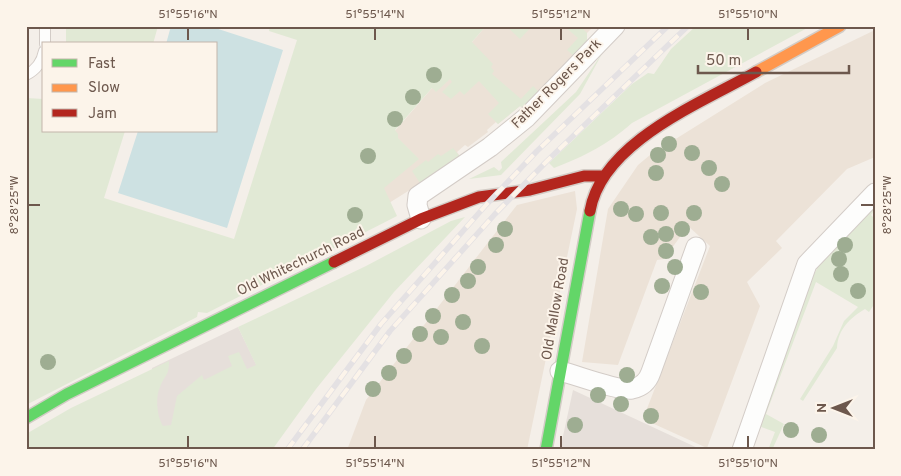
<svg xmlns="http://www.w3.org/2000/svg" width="901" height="476" font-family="Overpass,sans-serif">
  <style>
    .residential { fill: #ece2d7 }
    .industrial { fill: #e6dfda }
    .green { fill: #e1e9d5 }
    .water { fill: #cde1e2 }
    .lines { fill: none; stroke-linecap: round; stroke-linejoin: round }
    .lane-casing { stroke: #d3ccc7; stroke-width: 12 }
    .street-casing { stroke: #d3ccc7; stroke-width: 21 }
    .fast-casing { stroke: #d3ccc6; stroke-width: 14 }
    .slow-casing { stroke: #d3ccc6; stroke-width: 14 }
    .jam-casing { stroke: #d3ccc6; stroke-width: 14 }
    .lane { stroke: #fdfdfc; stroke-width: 10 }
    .street { stroke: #fdfdfc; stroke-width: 19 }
    .fast { stroke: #63d668; stroke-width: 11 }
    .slow { stroke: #ff974d; stroke-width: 11 }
    .jam { stroke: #b3261e; stroke-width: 11 }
    .rail-casing { stroke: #e4e1e3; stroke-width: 5.5 }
    .rail { stroke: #fcf4ea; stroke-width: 4; stroke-dasharray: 11; stroke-linecap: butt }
    .tree { fill: #9ead92 }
    .ticks { fill: none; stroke: #6d584d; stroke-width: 2 }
    .labels { text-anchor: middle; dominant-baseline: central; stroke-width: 4; stroke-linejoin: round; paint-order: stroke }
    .street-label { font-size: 14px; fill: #6d584d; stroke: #fcf4ea }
    .neatline { fill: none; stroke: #6d584d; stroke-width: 2 }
    .ticks-label { font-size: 12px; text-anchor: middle; fill: #6d584d }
  </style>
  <rect width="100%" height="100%" fill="#f4efe9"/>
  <!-- residential -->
  <path class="residential" d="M 486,26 L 594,26 L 587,33 L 587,44 L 575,57 L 573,55 L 564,64 L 567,66 L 523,108 L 520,106 L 498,124 L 496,122 L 487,130 L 488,132 L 468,147 L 465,145 L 457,152 L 461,158 L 389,203 L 374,161 L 374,155 Z
    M 875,30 L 875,157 L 847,169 L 776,241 L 782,248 L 747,282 L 760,306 L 707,448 L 643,419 L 710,246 L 688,226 L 664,259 L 657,260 L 618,365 L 582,362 L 608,209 L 638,165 L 650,155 L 765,83 Z
    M 575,191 L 577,209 L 527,450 L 347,450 L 366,400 L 517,205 Z"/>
  <!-- industrial -->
  <path class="industrial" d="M 238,327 L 266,385 L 154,441 L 152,368 Z
    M 573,390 L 702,450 L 560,450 Z"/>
  <!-- green -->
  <path class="green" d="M 66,26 L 158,26 L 153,44 L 66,44 Z
    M 270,26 L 486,26 L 472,42 L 493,64 L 491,67 L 494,71 L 492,74 L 521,99 L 533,86 L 540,93 L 523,108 L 520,106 L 498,124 L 488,114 L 499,103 L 479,81 L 464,95 L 460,91 L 451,99 L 442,92 L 452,82 L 450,79 L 436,92 L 432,88 L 395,130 L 398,134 L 398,138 L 419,159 L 384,188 L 397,216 L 207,313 L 198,312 L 197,317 L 26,405 L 26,98 L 44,99 L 44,131 L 125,131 L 104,198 L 234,239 L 297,40 L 269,31 Z
    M 506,26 L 532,26 L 520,39 Z
    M 564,26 L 580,26 L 587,33 L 587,44 L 575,57 L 567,50 L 578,38 Z
    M 696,26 L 811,26 L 632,123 C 607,145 585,156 554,168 L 549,163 L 632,84 L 648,73 L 654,74 L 671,49 Z
    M 603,52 L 580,94 L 501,175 L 469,179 L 494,167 L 499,171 L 502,168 L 501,162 L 576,92 Z
    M 453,148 L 461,158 L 420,183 L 412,171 L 426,160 L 428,162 L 438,154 L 441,156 Z
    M 872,208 L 875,209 L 871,215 L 875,219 L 875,303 L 869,312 L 865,309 C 850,318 838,329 837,348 L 803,401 L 800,399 L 833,346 L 844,321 L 858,307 L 816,282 L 766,414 L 784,424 L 772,450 L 768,450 L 775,432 L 759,426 L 812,278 L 819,265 Z
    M 465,217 L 394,292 L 316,389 L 272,450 L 26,450 L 26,434 L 71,408 L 169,361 C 169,377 165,374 160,387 C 155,398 157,416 163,426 L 171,425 L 177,396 L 202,375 L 204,380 L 232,366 L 228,356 L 239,352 L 247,369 L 256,365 L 238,327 L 366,266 L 451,221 Z"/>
  <!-- water -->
  <path class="water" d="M 171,26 L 209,26 L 283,50 L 227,228 L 118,193 L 138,131 L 216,131 L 216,44 L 166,44 Z"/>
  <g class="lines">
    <!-- lane casing -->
    <g class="lane-casing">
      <path id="lane" d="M 45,44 L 45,26
        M 26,75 C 36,70 42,62 44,51"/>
    </g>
    <!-- street casing -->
    <g class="street-casing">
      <path id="street" d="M 421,219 L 417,205 L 418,196 L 490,147 L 527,117 L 615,26
        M 560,371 C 577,375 617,391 632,389 C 642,387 648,381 651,372 L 696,247
        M 742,450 L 807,264 L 875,193"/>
    </g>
    <!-- fast casing -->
    <g class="fast-casing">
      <path id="fast" d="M 26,418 L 67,394 L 334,262
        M 546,450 L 590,211"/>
    </g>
    <!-- slow casing -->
    <g class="slow-casing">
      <path id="slow" d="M 756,72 L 840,26"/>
    </g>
    <!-- jam casing -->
    <g class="jam-casing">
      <path id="jam" d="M 590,211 C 602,142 701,103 756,72
        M 334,262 L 421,219 L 479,197 L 530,190 L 584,176 L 604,176"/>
    </g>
    <!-- lane -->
    <use href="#lane" class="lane"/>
    <!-- street -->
    <use href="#street" class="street"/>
    <!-- fast -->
    <use href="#fast" class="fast"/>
    <!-- slow -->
    <use href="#slow" class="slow"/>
    <!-- jam -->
    <use href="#jam" class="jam"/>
    <!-- rail casing -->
    <g class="rail-casing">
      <path id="rail" d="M 287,450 L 381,324 L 486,205 L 537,151 L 668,26
        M 302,450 L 390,331 L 495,214 L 547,161 L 688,26"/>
    </g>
    <!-- rail -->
    <use href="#rail" class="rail"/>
  </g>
  <!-- trees -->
  <g class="tree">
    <circle cx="434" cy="75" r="8"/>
    <circle cx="413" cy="97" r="8"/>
    <circle cx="395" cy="119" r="8"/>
    <circle cx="669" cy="144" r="8"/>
    <circle cx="692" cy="153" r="8"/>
    <circle cx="658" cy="155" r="8"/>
    <circle cx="368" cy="156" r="8"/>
    <circle cx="709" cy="168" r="8"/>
    <circle cx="656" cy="173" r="8"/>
    <circle cx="722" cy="184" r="8"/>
    <circle cx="621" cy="209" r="8"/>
    <circle cx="661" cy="213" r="8"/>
    <circle cx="694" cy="213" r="8"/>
    <circle cx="636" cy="214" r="8"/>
    <circle cx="355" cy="215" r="8"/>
    <circle cx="505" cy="229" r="8"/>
    <circle cx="682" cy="229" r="8"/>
    <circle cx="666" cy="234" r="8"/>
    <circle cx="651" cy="237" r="8"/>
    <circle cx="496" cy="245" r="8"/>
    <circle cx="845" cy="245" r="8"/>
    <circle cx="666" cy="251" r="8"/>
    <circle cx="839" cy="259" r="8"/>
    <circle cx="478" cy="267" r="8"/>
    <circle cx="675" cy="267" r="8"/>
    <circle cx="841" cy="274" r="8"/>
    <circle cx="468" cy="281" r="8"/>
    <circle cx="662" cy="286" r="8"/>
    <circle cx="858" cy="291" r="8"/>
    <circle cx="701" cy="292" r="8"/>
    <circle cx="452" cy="295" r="8"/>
    <circle cx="433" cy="316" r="8"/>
    <circle cx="463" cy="322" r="8"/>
    <circle cx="420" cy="334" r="8"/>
    <circle cx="441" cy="337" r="8"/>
    <circle cx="482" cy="346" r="8"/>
    <circle cx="404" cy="356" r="8"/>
    <circle cx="48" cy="362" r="8"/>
    <circle cx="389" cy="373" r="8"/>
    <circle cx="627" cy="375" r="8"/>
    <circle cx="373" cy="389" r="8"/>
    <circle cx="598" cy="395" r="8"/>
    <circle cx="621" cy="404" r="8"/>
    <circle cx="651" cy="416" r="8"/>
    <circle cx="575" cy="425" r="8"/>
    <circle cx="791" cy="430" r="8"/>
    <circle cx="819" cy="435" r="8"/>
  </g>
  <!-- ticks -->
  <path class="ticks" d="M 188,28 L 188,40M 375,28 L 375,40M 561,28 L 561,40M 748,28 L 748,40M 28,205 L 40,205M 861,205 L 874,205M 188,436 L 188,448M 375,436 L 375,448M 561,436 L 561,448M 748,436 L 748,448"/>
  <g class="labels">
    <!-- street labels -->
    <g class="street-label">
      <text transform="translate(557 84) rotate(-45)">Father Rogers Park</text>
      <text transform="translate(301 262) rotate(-26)">Old Whitechurch Road</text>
      <text transform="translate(556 309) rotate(-80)">Old Mallow Road</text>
    </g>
  </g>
  <!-- border -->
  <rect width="901" height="476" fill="none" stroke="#fcf4ea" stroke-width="55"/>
  <!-- legend -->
  <rect x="42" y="42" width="175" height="90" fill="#fcf4ea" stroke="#c3b6ab"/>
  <rect x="52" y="59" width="25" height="8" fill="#63d668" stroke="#c3b6ab"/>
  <text x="88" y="68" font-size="15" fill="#6d584d">Fast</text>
  <rect x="52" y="84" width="25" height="8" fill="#ff974d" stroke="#c3b6ab"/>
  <text x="88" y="92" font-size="15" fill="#6d584d">Slow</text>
  <rect x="52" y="109" width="25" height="8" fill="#b3261e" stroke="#c3b6ab"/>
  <text x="88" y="118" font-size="15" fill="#6d584d">Jam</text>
  <!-- north arrow -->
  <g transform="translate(834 408) rotate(270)" stroke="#fcf4ea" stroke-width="4" paint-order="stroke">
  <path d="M0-4L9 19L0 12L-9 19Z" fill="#6d584d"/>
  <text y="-8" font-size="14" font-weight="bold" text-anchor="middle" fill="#6d584d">N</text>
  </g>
  <!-- scale -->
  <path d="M698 65v8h151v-8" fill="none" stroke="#6d584d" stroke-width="2.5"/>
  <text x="706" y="65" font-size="15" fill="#6d584d" stroke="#fcf4ea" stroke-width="4" paint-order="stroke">50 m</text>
  <rect x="28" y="28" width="846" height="420" class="neatline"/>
  <g class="ticks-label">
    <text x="188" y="18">51°55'16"N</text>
    <text x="375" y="18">51°55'14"N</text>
    <text x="561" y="18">51°55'12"N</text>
    <text x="748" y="18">51°55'10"N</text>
    <text transform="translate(887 205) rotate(-90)" y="4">8°28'25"W</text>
    <text transform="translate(14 205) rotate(-90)" y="4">8°28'25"W</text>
    <text x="188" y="467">51°55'16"N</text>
    <text x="375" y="467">51°55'14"N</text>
    <text x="561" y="467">51°55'12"N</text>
    <text x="748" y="467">51°55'10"N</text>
  </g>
</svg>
